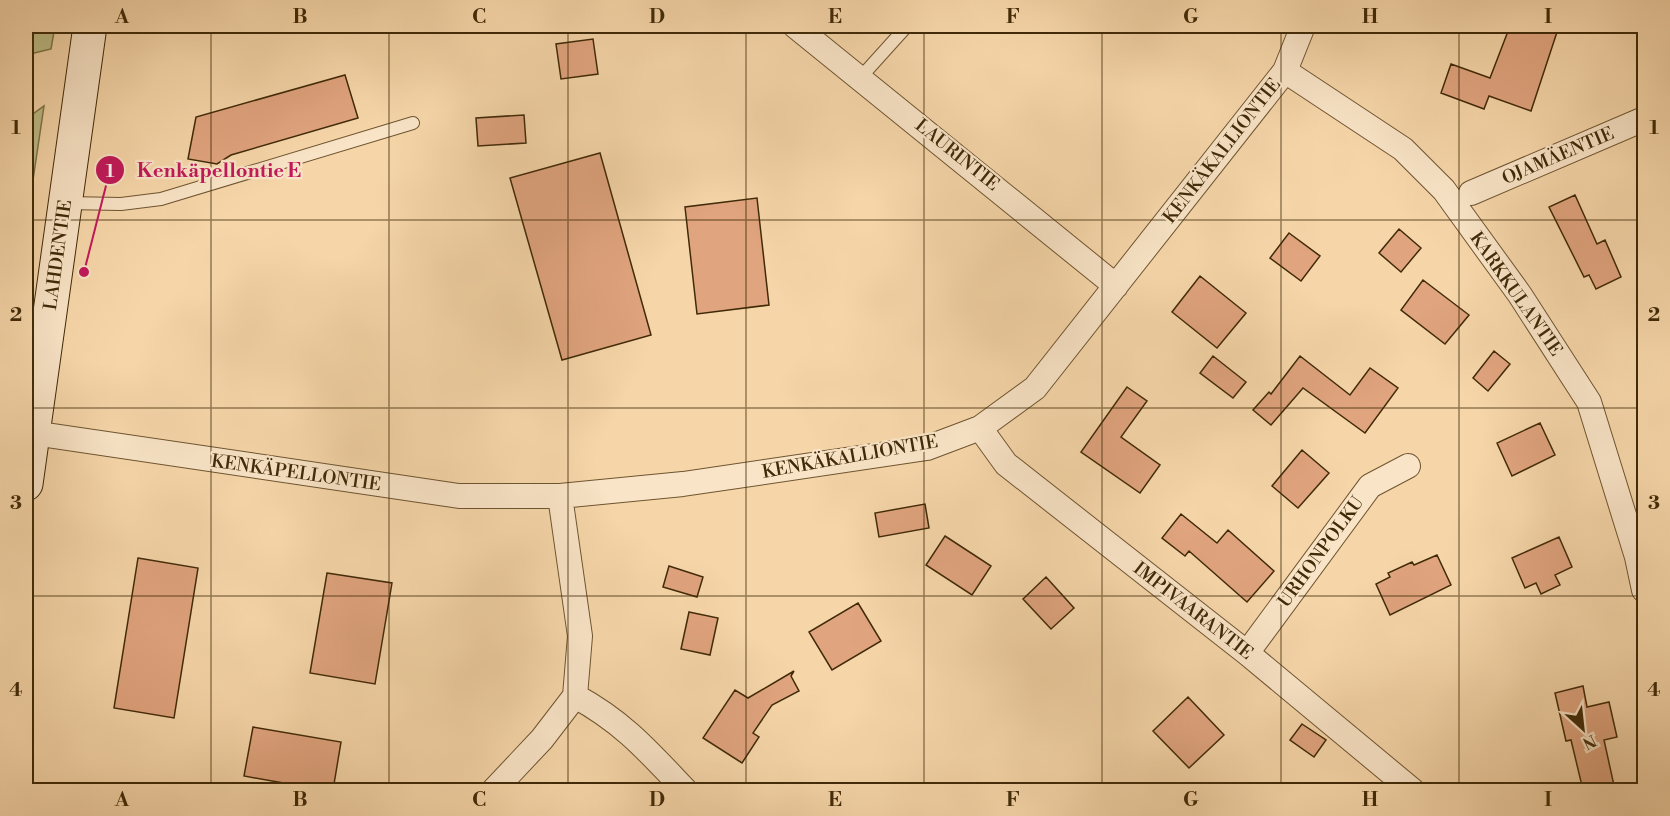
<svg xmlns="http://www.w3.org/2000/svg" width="1670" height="816" font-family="'Libre Bodoni',serif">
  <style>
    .green { fill: #bdbd87; stroke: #7e7448; stroke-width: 1.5 }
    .building { fill: #e0a47e; stroke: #402a08; stroke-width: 1.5 }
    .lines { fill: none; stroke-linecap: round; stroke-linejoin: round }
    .lane-casing { stroke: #6e5530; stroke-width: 14 }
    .street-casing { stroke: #6e5530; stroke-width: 26 }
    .secondary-casing { stroke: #402a08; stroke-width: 35 }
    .lane { stroke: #f9e4c7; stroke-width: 12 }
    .street { stroke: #f9e4c7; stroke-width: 24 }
    .secondary { stroke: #f9e4c7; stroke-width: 33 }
    .grid { fill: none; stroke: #402a08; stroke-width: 1.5; stroke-opacity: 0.55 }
    .labels { text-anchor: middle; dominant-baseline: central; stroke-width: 4.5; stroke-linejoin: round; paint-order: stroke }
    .street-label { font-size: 18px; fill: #402a08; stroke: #f9e4c7 }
    .leader { fill: none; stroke: #c2185b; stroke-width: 2 }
    .callout-dot { fill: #c2185b; stroke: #f9e4c7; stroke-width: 2 }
    .mark-label { font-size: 18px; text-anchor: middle; font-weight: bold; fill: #fff }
    .callout-label { font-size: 20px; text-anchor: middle; font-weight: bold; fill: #c2185b; stroke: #f9e4c7; stroke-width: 4.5; stroke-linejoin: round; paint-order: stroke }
    .neatline { fill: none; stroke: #402a08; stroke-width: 2 }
    .grid-label { font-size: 20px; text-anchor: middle; font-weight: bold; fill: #402a08 }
  </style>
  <rect width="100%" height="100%" fill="#f6d6a9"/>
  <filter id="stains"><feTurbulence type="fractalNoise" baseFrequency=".00333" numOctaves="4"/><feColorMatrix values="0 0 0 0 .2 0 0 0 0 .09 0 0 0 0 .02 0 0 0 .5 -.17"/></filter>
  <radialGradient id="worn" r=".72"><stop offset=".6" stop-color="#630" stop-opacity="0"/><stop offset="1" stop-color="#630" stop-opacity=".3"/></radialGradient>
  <!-- green -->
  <path class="green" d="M 26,26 L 55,26 L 51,49 L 26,55 Z
    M 44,106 L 26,227 L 26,119 Z"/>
  <!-- building -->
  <path class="building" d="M 1510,26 L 1559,26 L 1531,111 L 1489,96 L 1484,109 L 1441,93 L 1451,64 L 1490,78 Z
    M 593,39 L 598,74 L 561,79 L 556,44 Z
    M 345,75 L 358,118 L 231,155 L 217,164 L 188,159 L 196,117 Z
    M 524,115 L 526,143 L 478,146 L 476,118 Z
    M 600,153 L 651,335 L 562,360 L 510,178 Z
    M 1575,195 L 1597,244 L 1605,240 L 1621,277 L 1596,289 L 1589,275 L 1584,277 L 1549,207 Z
    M 757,198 L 769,305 L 697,314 L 685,207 Z
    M 1399,229 L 1421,248 L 1401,272 L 1379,253 Z
    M 1289,233 L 1320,256 L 1301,281 L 1270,258 Z
    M 1200,276 L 1246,313 L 1217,348 L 1172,312 Z
    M 1423,280 L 1469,315 L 1445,344 L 1401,310 Z
    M 1494,351 L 1510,364 L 1488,391 L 1473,378 Z
    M 1213,356 L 1246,382 L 1233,398 L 1200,373 Z
    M 1300,356 L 1350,395 L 1370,368 L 1398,388 L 1365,433 L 1303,388 L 1271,425 L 1253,410 L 1269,392 L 1271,394 Z
    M 1127,387 L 1147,401 L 1121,437 L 1160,465 L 1140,493 L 1081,452 Z
    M 1540,423 L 1555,455 L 1512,476 L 1497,443 Z
    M 1302,450 L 1329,473 L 1298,508 L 1272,486 Z
    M 925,504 L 929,528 L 879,537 L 875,513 Z
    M 1181,514 L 1217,543 L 1228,530 L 1274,571 L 1247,602 L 1189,551 L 1185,556 L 1162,538 Z
    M 945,536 L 991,566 L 972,595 L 926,565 Z
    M 1559,537 L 1572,567 L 1555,575 L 1560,585 L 1541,594 L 1536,583 L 1525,588 L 1512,558 Z
    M 1437,555 L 1451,585 L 1390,615 L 1376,584 L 1390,577 L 1388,573 L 1412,562 L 1414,565 Z
    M 138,558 L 198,568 L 174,718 L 114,708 Z
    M 669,566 L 703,577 L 697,597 L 663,587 Z
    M 327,573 L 392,583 L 375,684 L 310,673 Z
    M 1046,577 L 1074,608 L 1051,629 L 1023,599 Z
    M 858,603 L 881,641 L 832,670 L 809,632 Z
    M 689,612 L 718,618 L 710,655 L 681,649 Z
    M 794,671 L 791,676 L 799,691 L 772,705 L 753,733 L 759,737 L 742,763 L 703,738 L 735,690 L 748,698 Z
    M 1583,686 L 1587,707 L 1609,702 L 1617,737 L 1604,740 L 1615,790 L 1583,790 L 1571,740 L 1566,741 L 1555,693 Z
    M 1188,697 L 1224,735 L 1189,768 L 1153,731 Z
    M 1302,724 L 1326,740 L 1314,757 L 1290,740 Z
    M 253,727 L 341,742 L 333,790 L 311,790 L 311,788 L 244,776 Z"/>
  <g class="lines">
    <!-- lane casing -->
    <g class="lane-casing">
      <path id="lane" d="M 861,77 L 907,26
        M 66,203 L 121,204 L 161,199 L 413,123"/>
    </g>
    <!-- street casing -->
    <g class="street-casing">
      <path id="street" d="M 795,26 L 1116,286
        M 1285,71 L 1403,149 L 1444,190 L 1520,295 L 1589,402 L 1637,557 L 1644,590
        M 1471,193 L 1644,119
        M 980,428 L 1006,464 L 1247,653 L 1412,790
        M 33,433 L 459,496 L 560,496
        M 1247,653 L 1370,486 L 1408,466
        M 575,696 C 623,722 648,751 685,790
        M 494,790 L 542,739 L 575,696 L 580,636 L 560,496 L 683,484 L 927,448 L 980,428 L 1035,388 L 1285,71 L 1303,26"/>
    </g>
    <!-- secondary casing -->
    <g class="secondary-casing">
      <path id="secondary" d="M 26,484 L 90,26"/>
    </g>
    <!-- lane -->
    <use href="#lane" class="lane"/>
    <!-- street -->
    <use href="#street" class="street"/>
    <!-- secondary -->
    <use href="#secondary" class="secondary"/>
  </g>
  <!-- grid -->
  <path class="grid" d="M 211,26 L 211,790M 389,26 L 389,790M 568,26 L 568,790M 746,26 L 746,790M 924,26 L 924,790M 1102,26 L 1102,790M 1281,26 L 1281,790M 1459,26 L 1459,790M 26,220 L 1644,220M 26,408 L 1644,408M 26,596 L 1644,596"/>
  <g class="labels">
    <!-- street labels -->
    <g class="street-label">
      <text transform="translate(1222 151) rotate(-52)">KENKÄKALLIONTIE</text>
      <text transform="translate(957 155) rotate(39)">LAURINTIE</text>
      <text transform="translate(1558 156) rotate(-23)">OJAMÄENTIE</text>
      <text transform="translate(58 255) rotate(-82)">LAHDENTIE</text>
      <text transform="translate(1516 294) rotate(55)">KARKKULANTIE</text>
      <text transform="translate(850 457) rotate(-10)">KENKÄKALLIONTIE</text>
      <text transform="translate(296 473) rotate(8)">KENKÄPELLONTIE</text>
      <text transform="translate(1321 552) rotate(-54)">URHONPOLKU</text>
      <text transform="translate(1193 611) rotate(38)">IMPIVAARANTIE</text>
    </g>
  </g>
  <!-- callouts -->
  <path class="leader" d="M84 272L110 170"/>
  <g class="callout-dot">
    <circle cx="84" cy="272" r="6"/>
    <circle cx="110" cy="170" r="15"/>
  </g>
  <g class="mark-label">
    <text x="110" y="177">1</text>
  </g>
  <g class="callout-label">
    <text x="219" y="177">Kenkäpellontie E</text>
  </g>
  <!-- margin -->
  <rect width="1670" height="816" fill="none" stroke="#f6d6a9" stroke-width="66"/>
  <!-- north arrow -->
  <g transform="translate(1583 729) rotate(153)" stroke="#f9e4c7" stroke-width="4.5" paint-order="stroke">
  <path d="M0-4.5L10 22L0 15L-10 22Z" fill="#402a08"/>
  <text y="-9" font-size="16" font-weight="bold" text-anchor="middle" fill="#402a08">N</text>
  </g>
  <rect x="33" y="33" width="1604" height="750" class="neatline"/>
  <g class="grid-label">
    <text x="122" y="23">A</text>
    <text x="300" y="23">B</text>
    <text x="479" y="23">C</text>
    <text x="657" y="23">D</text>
    <text x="835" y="23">E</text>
    <text x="1013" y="23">F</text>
    <text x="1191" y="23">G</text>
    <text x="1370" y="23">H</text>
    <text x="1548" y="23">I</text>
    <text x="16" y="134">1</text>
    <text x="1654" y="134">1</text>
    <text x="16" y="321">2</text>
    <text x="1654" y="321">2</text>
    <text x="16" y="509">3</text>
    <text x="1654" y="509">3</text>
    <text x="16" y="696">4</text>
    <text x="1654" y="696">4</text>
    <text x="122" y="806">A</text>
    <text x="300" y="806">B</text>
    <text x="479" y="806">C</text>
    <text x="657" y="806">D</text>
    <text x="835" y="806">E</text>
    <text x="1013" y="806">F</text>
    <text x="1191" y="806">G</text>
    <text x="1370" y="806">H</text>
    <text x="1548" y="806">I</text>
  </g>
  <rect width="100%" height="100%" filter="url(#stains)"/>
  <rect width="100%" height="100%" fill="url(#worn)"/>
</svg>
